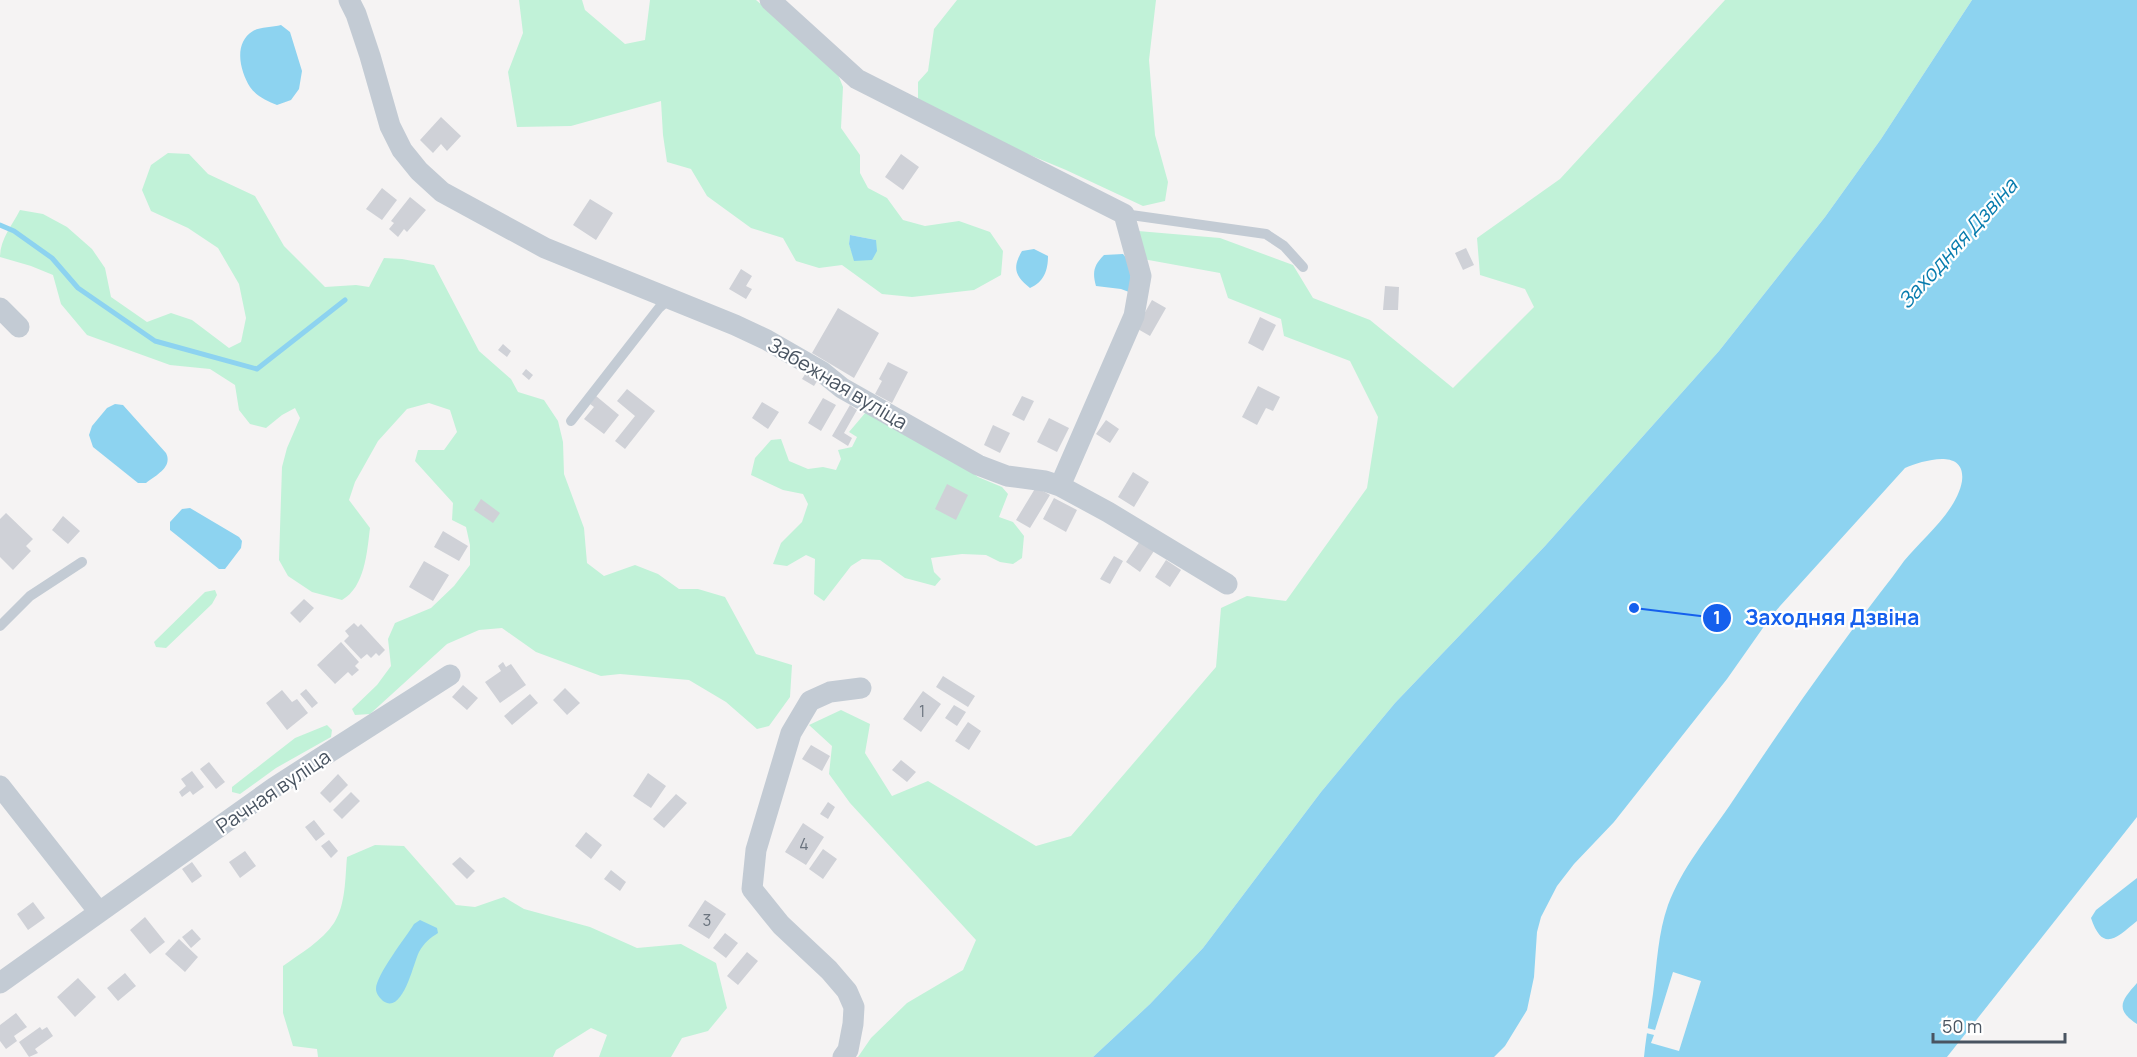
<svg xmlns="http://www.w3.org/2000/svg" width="2137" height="1057" font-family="Manrope,sans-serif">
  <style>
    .green { fill: #c1f2d8; fill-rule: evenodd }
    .water { fill: #8dd3f0 }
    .pier { fill: #f5f3f3 }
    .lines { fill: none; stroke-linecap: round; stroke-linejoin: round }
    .stream { stroke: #8dd3f0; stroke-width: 5 }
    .building { fill: #cfd1d7 }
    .service { stroke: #c3cbd4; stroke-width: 10 }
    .minor { stroke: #c3cbd4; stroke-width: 21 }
    .labels { text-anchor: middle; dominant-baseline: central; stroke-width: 4.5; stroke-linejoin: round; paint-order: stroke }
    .number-label { font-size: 16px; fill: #6a737e }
    .street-label { font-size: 20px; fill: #495461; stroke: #fff }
    .water-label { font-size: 21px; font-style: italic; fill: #087cae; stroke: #fff }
    .leader { fill: none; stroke: #1560ed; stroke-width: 2 }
    .callout-dot { fill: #1560ed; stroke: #fff; stroke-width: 2 }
    .mark-label { font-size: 18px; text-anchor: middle; font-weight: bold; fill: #fff }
    .callout-label { font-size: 21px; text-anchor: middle; font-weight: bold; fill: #1560ed; stroke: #fff; stroke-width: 4.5; stroke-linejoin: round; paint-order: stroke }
  </style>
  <rect width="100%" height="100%" fill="#f5f3f3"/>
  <!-- green -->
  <path class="green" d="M 519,0 L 582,0 L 585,10 L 625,44 L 645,40 L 650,0 L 756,0 L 835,67 L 843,87 L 841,128 L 860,155 L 860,173 L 868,188 L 887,198 L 903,220 L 925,226 L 959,221 L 990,232 L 1003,251 L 1001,275 L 974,290 L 912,297 L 882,294 L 842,265 L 819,268 L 796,261 L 783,238 L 751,228 L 707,196 L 691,169 L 667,162 L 663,135 L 661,101 L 571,126 L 517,127 L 508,72 L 523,33 ZM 850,235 L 876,240 L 855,261 L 849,244 Z
    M 957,0 L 1156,0 L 1149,60 L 1155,135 L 1168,182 L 1165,201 L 1143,206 L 1066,170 L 958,125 L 918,103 L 918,82 L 928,71 L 934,29 Z
    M 1725,0 L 1972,0 L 1881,139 L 1825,217 L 1719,351 L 1545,546 L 1395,703 L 1321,792 L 1203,948 L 1150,1004 L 1093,1057 L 858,1057 L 871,1038 L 907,1003 L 963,970 L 976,940 L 850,803 L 829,774 L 832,746 L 809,725 L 841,710 L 870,724 L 865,753 L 892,796 L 928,781 L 1036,846 L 1071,836 L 1216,667 L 1221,608 L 1247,596 L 1286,601 L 1367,488 L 1378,417 L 1350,361 L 1284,336 L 1281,319 L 1228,298 L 1220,273 L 1143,259 L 1138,231 L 1220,238 L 1293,265 L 1313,298 L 1370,320 L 1453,388 L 1534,307 L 1525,289 L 1480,275 L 1477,238 L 1560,179 Z
    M 168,153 L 189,154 L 208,174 L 255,196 L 284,246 L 325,287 L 356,285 L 369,287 L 384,258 L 402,259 L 434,265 L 479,351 L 511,379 L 518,392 L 544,400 L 558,421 L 563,442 L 564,474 L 584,528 L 587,563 L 604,576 L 635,565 L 658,574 L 679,589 L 698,589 L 725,597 L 756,654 L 792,665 L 790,697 L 769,726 L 757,729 L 726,702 L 689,680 L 620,674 L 601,676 L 536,652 L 502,628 L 479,630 L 447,644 L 370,714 L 355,715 L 352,709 L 377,685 L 391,666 L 388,639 L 395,623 L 431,608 L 454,586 L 470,565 L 470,545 L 466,527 L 452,520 L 453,503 L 415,461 L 418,450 L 444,450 L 457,432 L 450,410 L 429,403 L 407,409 L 378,441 L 355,482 L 349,500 L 370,528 C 367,552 365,587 342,600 L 312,592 L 288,576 L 279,560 L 282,467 L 287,448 L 300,418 L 295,408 L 282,415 L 266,428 L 250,424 L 239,410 L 235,385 L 210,369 L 170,365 L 87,335 L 61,304 L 53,275 L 31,266 L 0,257 C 0,239 12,226 20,210 L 43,214 L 67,227 L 92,249 L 105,268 L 111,297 L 147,322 L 171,313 L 192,320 L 229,348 L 241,342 L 246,318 L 239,284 L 218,248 L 188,228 L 151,211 L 142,190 L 151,165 Z
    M 866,412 L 948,454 L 978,477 L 1002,487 L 1008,494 L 999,517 L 1013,522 L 1024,536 L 1022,558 L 1013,564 L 1000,562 L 986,555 L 962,554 L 931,558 L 934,572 L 941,579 L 935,586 L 905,578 L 880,560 L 862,559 L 851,566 L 824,601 L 814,594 L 815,559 L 806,555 L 787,566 L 773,564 L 781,543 L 802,522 L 808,504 L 803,494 L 783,490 L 751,475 L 755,458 L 771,440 L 781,439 L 789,461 L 808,469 L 823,467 L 836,470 L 841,459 L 838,450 L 852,447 L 857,437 L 849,432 Z
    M 215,590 L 217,595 L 212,604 L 166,648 L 156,647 L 154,642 L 205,592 Z
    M 327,725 L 332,730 L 331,737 L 276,768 L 240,794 L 232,792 L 232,787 L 295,738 Z
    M 375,845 L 404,846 L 456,905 L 475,907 L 504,897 L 524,909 L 590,927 L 637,948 L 681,944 L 716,963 L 727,1008 L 708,1031 L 682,1038 L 671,1057 L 599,1057 L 607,1035 L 591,1028 L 556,1050 L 553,1057 L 318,1057 L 317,1049 L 293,1046 L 283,1013 L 283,966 C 301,953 322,941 334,923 C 346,904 345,878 347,857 Z"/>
  <!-- water -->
  <path class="water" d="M 1972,0 L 2137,0 L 2137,817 L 1947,1057 L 1644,1057 C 1646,1036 1650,1015 1653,994 C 1657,964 1658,933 1668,905 C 1682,868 1708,837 1730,805 C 1778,733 1827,662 1880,593 C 1888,583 1896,572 1904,561 C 1923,538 1957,511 1962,481 C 1966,447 1922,461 1905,468 L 1772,615 L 1727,679 L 1614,822 L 1574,864 L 1557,886 L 1541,917 L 1537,932 L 1534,977 L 1527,1010 L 1505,1046 L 1494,1057 L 1093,1057 L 1150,1004 L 1203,948 L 1321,792 L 1395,703 L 1545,546 L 1719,351 L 1825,217 L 1881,139 Z
    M 281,25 L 290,32 L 302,71 L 299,89 L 291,100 L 277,105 C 267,101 256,96 250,87 C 240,71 233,43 253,31 C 259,27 273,27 281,25 Z
    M 850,235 L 876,240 L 877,251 L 872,260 L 854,261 L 849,244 Z
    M 1034,249 L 1048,256 C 1048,270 1044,282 1030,288 C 1015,276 1012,268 1022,251 Z
    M 1123,254 L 1132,265 L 1129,292 L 1121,289 L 1096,286 C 1092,272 1094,265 1104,255 Z
    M 115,404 L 123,405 L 166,453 C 173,467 156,475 146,483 L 138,483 L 93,447 L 89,435 L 92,426 L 107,408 Z
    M 190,508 L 239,537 L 242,541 L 241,548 L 225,569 L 219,569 L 170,530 L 170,522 L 182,509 Z
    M 2137,878 L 2137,921 C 2116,938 2103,953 2091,918 L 2096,910 Z
    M 420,920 L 437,928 L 438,933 C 430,938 424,943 419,952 C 413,964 403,1015 383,1001 C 380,998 376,994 376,989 C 376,975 406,937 414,924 Z
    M 2137,983 L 2137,1024 C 2114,1009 2122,1000 2137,983 Z"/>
  <!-- pier -->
  <path class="pier" d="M 1673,972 L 1701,981 L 1679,1051 L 1651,1043 L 1654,1035 L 1646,1033 L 1647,1028 L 1655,1030 Z"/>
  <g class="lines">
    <!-- stream -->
    <path class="stream" d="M 0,225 L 14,231 L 52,258 L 78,288 L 155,341 L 257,369 L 345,300"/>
  </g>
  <!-- building -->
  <path class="building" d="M 441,117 L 461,136 L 447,151 L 441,144 L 433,153 L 420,140 Z
    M 901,154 L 919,167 L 903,190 L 885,177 Z
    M 382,188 L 397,200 L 382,220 L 366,209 Z
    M 410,197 L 426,210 L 407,232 L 404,229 L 398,237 L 389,229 L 394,223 L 391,221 Z
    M 590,199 L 613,213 L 596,240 L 573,225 Z
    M 1466,248 L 1474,265 L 1463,270 L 1455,253 Z
    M 741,269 L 752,276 L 746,286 L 752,289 L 746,299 L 729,289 Z
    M 1385,286 L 1399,287 L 1398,310 L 1383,310 Z
    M 1152,300 L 1166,308 L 1150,336 L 1136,328 Z
    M 838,308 L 879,333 L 854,378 L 812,353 Z
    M 1260,317 L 1276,325 L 1263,351 L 1248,343 Z
    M 503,344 L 511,351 L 507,357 L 498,350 Z
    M 888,362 L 908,372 L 892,403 L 875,394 L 882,381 L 879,379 Z
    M 526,369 L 533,375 L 529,380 L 522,374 Z
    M 807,371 L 819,378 L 814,386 L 802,379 Z
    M 1258,386 L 1280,397 L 1273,411 L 1266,408 L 1257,425 L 1242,417 Z
    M 627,389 L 655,411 L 625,449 L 615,441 L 635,416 L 617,401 Z
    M 596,396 L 619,415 L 604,434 L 584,419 L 594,407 L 590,404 Z
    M 1022,396 L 1034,401 L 1024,421 L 1012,415 Z
    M 823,398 L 836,405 L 821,431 L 808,423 Z
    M 762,402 L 779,412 L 768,429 L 752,418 Z
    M 850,405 L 857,410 L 844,433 L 852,438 L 848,446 L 832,436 Z
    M 1049,418 L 1069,428 L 1057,452 L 1037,442 Z
    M 1106,420 L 1119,429 L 1110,443 L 1096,434 Z
    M 993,425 L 1010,433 L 1000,453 L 984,445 Z
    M 1133,472 L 1149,482 L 1134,507 L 1118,497 Z
    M 947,484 L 968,495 L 956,520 L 935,509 Z
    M 1036,487 L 1050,495 L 1030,528 L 1016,520 Z
    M 1054,498 L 1077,510 L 1066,532 L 1043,519 Z
    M 481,499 L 500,513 L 493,523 L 474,510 Z
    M 6,513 L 33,539 L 26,546 L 31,551 L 13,570 L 0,557 L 0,519 Z
    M 63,516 L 80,531 L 68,544 L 52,530 Z
    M 443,531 L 468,546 L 459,561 L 434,547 Z
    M 1140,541 L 1154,551 L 1140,572 L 1126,562 Z
    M 1114,556 L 1123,561 L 1110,584 L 1100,579 Z
    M 1166,560 L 1181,570 L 1170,587 L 1155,577 Z
    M 424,561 L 449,575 L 433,601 L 409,587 Z
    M 304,599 L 314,608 L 300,623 L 290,613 Z
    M 354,623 L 358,627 L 361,624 L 385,650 L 379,656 L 376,653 L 371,658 L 367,654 L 361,659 L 344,641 L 349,636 L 345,631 Z
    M 341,642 L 359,662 L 355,666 L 359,670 L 352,676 L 348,672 L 335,684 L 317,665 Z
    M 503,662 L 506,667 L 511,664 L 526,685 L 500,703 L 485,682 L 501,671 L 498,666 Z
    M 943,676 L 975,696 L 968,707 L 936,687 Z
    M 463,685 L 478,698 L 467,710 L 452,697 Z
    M 565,688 L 580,703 L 567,715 L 553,700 Z
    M 306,689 L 318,703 L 312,708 L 300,694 Z
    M 282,690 L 292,702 L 297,699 L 308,713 L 287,730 L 266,703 Z
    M 923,691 L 941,704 L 921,732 L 903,719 Z
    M 530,694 L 538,703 L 512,725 L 504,716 Z
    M 954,705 L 966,712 L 957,726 L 945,718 Z
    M 968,722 L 981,731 L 969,750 L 955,741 Z
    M 811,745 L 830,756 L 822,771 L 802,759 Z
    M 901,760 L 916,772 L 907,782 L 892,770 Z
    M 209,762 L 225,782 L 216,789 L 200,769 Z
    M 192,771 L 204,787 L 193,795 L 190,791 L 182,797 L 179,792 L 186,786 L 181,779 Z
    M 648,773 L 666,786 L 651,808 L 633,796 Z
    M 338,774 L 348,785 L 330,803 L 320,793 Z
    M 351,792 L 360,801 L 342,819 L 333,810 Z
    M 676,794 L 687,803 L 664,828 L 653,819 Z
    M 828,802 L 835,807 L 828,819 L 820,814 Z
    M 314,820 L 325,834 L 316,841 L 305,827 Z
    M 803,823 L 824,837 L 806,865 L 785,852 Z
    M 586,832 L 602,845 L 591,859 L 575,846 Z
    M 329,840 L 338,851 L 331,858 L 321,846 Z
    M 823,849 L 837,859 L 823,879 L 809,869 Z
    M 245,851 L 256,866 L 240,878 L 229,862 Z
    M 460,857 L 475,871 L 467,879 L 452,864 Z
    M 192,862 L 202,876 L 192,883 L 182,869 Z
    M 611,870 L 626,882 L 620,891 L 604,879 Z
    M 705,900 L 726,914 L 709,939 L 688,926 Z
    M 33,902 L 45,918 L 28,930 L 17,914 Z
    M 145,917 L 165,942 L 150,954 L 130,930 Z
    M 192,929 L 201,939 L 191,948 L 182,937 Z
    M 725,933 L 738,943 L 726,958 L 713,948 Z
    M 179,939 L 198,957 L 185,972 L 165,954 Z
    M 747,952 L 758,961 L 738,985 L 727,976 Z
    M 125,973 L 136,986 L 118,1001 L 107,988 Z
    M 78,978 L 96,997 L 75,1017 L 57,997 Z
    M 16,1013 L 27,1027 L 14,1036 L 17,1041 L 6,1049 L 0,1041 L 0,1025 Z
    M 40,1027 L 42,1030 L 47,1027 L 53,1036 L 35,1049 L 38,1053 L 29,1057 L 19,1042 Z"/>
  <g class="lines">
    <!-- service -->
    <path class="service" d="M 1124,214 L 1266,234 L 1284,246 L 1303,267
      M 571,421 L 659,308 L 670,298
      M 0,626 L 30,596 L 82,562"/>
    <!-- minor -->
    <path class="minor" d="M 349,0 L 356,14 L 370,56 L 390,126 L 402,150 L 419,171 L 442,192 L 545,248 L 735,325 L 767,340 L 821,371 L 842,388 L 978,465 L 1007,476 L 1045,481 L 1060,486 L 1108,512 L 1227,584
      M 770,0 L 857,79 L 1124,214 L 1141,276 L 1134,316 L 1060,486
      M 0,308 L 19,327
      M 0,786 L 99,912
      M 0,983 L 275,787 L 450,675
      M 843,1057 L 848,1050 L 853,1024 L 854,1007 L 847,991 L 829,970 L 781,925 L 752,889 L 756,850 L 791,733 L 810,701 L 830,692 L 861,688"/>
  </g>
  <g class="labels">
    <!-- number labels -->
    <g class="number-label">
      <text x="922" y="711">1</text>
      <text x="804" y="844">4</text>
      <text x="707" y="920">3</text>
    </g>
    <!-- street labels -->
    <g class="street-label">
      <text transform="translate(838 383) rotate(31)">Забежная вуліца</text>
      <text transform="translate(273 791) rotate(-34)">Рачная вуліца</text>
    </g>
    <!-- water labels -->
    <g class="water-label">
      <text transform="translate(1957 243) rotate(-48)">Заходняя Дзвіна</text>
    </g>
  </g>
  <!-- callouts -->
  <path class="leader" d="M1634 608L1717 618"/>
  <g class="callout-dot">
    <circle cx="1634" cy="608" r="6"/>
    <circle cx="1717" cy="618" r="15"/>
  </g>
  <g class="mark-label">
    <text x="1717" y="624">1</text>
  </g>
  <g class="callout-label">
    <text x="1832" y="625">Заходняя Дзвіна</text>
  </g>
  <!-- scale -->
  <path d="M1933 1033v9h132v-9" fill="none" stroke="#495461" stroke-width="3"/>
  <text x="1942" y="1033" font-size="18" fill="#495461" stroke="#ffffff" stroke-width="4.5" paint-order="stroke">50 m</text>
</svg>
